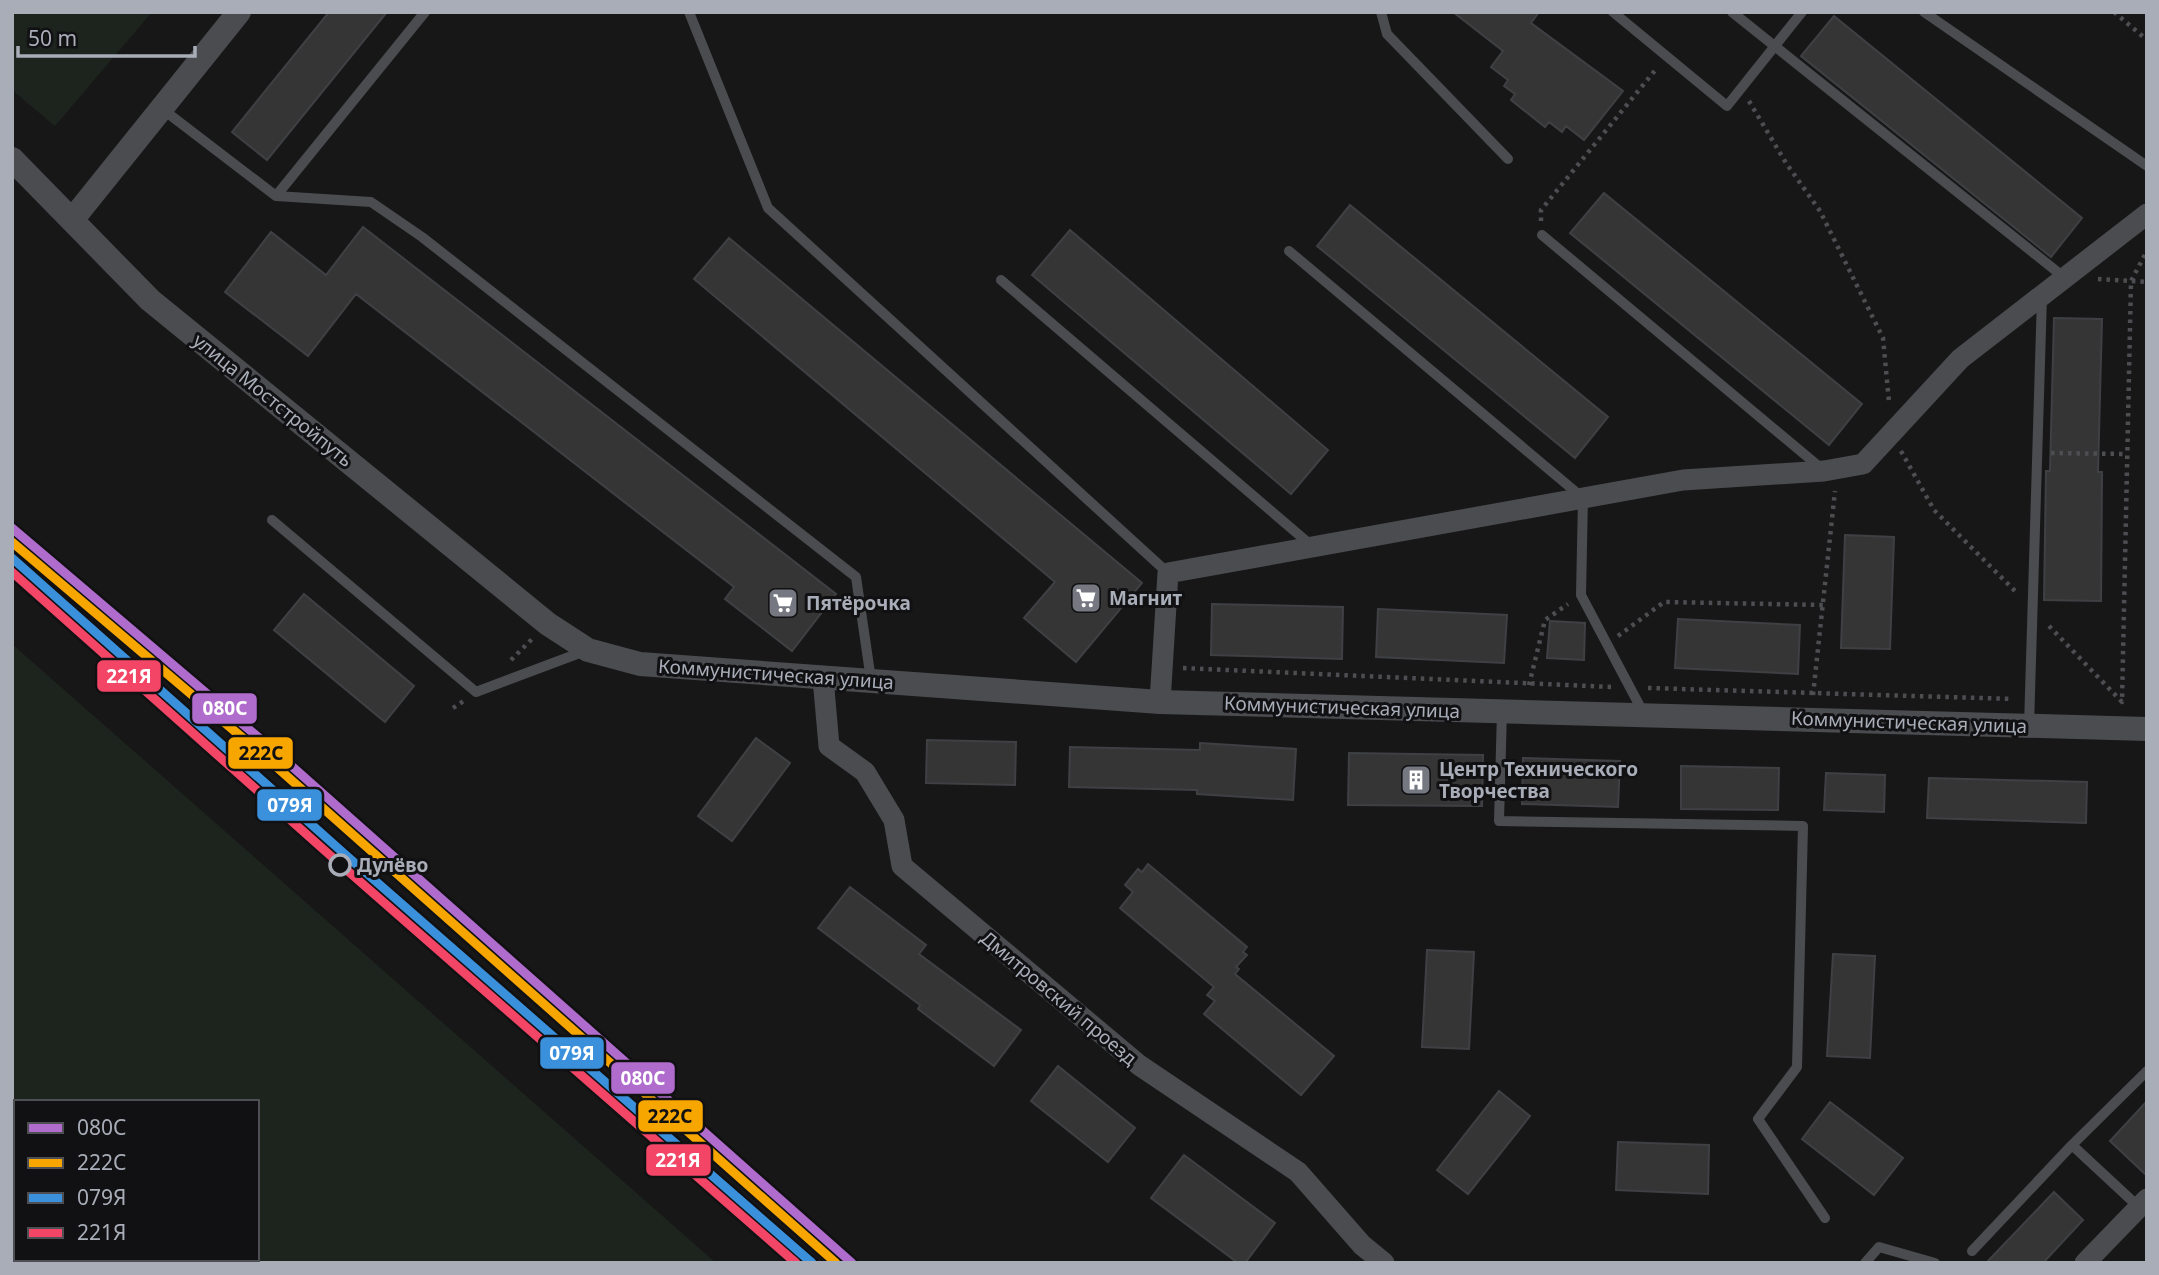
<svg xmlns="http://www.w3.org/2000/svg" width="2159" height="1275" font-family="'Noto Sans',sans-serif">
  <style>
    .green { fill: #1d241e; fill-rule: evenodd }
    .building { fill: #353536; stroke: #3f4043; stroke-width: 2 }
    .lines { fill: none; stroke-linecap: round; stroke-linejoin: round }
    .path { stroke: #4d4e52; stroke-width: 4.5; stroke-dasharray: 3.5 5; stroke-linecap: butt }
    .service { stroke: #4b4c50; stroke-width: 10 }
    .minor { stroke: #4b4c50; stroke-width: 21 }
    .tertiary { stroke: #4b4c50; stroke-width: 24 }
    .rail-1-casing { stroke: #111113; stroke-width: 14 }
    .rail-2-casing { stroke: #111113; stroke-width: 14 }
    .rail-3-casing { stroke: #111113; stroke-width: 14 }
    .rail-4-casing { stroke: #111113; stroke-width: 14 }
    .rail-1 { stroke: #b06ccc; stroke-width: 9 }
    .rail-2 { stroke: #f7a600; stroke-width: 9 }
    .rail-3 { stroke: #3a90db; stroke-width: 9 }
    .rail-4 { stroke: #f34667; stroke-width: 9 }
    .stop-dot { fill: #111113; stroke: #a8adb8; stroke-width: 3.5 }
    .labels { text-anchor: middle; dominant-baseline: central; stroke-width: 6; stroke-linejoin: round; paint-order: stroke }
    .street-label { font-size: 19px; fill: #a8adb8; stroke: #111113 }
    .poi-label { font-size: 19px; font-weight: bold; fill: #a8adb8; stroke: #111113; text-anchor: start }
    .stop-label { font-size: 19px; font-weight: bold; fill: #a8adb8; stroke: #111113; text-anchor: start }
    .line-badge { stroke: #111113; stroke-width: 2.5 }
    .badge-label { font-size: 19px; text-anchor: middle; font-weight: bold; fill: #fff }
    .pale-badge-label { font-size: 19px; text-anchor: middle; font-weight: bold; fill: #111 }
  </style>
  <rect width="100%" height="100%" fill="#171717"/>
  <!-- green -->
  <path class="green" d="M 12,12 L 152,12 L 55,126 L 12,90 Z
    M 12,644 L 716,1263 L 12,1263 ZM 16,1102 L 257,1102 L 257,1259 L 16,1259 Z"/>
  <!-- building -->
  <path class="building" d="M 329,12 L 387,12 L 267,160 L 232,132 Z
    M 1453,12 L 1539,12 L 1531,23 L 1623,91 L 1584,140 L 1566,126 L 1562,132 L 1549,122 L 1545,127 L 1511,100 L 1515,94 L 1504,86 L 1508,80 L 1491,67 L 1503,51 Z
    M 1834,16 L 2082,218 L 2051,257 L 1801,56 Z
    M 1604,193 L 1862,404 L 1829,445 L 1570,233 Z
    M 1350,205 L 1608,417 L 1575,458 L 1317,246 Z
    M 363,227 L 836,594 L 792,651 L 725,599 L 734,587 L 356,294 L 308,356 L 225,292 L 271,232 L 326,275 Z
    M 1070,230 L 1328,450 L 1291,494 L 1032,275 Z
    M 729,238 L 1142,583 L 1076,662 L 1024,618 L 1055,582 L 694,279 Z
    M 2054,318 L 2102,319 L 2098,472 L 2102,472 L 2101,601 L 2044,600 L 2046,471 L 2050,471 Z
    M 1845,535 L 1894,537 L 1890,649 L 1841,648 Z
    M 304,594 L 414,686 L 385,722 L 274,630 Z
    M 1212,604 L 1343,607 L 1342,659 L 1211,655 Z
    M 1378,609 L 1507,615 L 1504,663 L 1376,657 Z
    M 1678,619 L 1800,625 L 1798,674 L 1675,668 Z
    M 1550,621 L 1585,623 L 1584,660 L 1547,658 Z
    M 756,738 L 790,763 L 732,841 L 698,816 Z
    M 927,740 L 1016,742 L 1015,785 L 926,783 Z
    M 1200,743 L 1296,749 L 1293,800 L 1197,794 L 1197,790 L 1069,787 L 1070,747 L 1200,750 Z
    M 1349,753 L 1483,755 L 1482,806 L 1348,805 Z
    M 1523,758 L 1620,761 L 1618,807 L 1522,804 Z
    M 1681,766 L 1779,768 L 1778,810 L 1681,809 Z
    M 1826,773 L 1885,775 L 1884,812 L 1824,810 Z
    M 1929,778 L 2087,782 L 2086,823 L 1927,818 Z
    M 1148,864 L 1247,947 L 1243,952 L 1247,955 L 1236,967 L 1239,969 L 1235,974 L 1334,1056 L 1301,1095 L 1204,1014 L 1215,1001 L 1207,995 L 1214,987 L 1120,908 L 1133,892 L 1125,885 L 1138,869 L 1142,872 Z
    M 850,887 L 926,945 L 919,954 L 1021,1030 L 994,1066 L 918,1009 L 920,1005 L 818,928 Z
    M 1427,950 L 1474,952 L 1469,1049 L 1422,1047 Z
    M 1833,954 L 1875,956 L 1870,1058 L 1827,1056 Z
    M 1058,1066 L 1135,1128 L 1108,1162 L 1031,1101 Z
    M 1499,1091 L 1530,1116 L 1468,1194 L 1437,1170 Z
    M 2147,1101 L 2147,1176 L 2110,1141 Z
    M 1830,1102 L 1903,1158 L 1874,1195 L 1802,1139 Z
    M 1618,1142 L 1709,1145 L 1708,1194 L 1616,1190 Z
    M 1184,1155 L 1275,1223 L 1245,1263 L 1238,1263 L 1151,1198 Z
    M 2054,1192 L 2083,1220 L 2043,1263 L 1986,1263 Z"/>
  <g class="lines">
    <!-- path -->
    <path class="path" d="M 2114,12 L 2147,40
      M 1749,101 L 1786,163 L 1820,211 L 1883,338 L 1889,402
      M 1541,221 L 1541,210 L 1657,68
      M 2098,279 L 2147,282
      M 1901,451 L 1934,510 L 2016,592
      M 2051,453 L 2127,454
      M 2049,626 L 2122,702 L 2131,281 L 2147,251
      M 1618,636 L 1664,602 L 1823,605
      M 511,660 L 532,639
      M 1183,668 L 1611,687
      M 1529,685 L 1545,620 L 1568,604
      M 1648,688 L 2013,699
      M 1813,695 L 1835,491
      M 453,708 L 465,700"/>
    <!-- service -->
    <path class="service" d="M 689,12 L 768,208 L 1168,573
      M 1381,12 L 1387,34 L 1508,159
      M 1613,12 L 1727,106 L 1802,12
      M 1732,12 L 2065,278
      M 1924,12 L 2147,166
      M 161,108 L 276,196 L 425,12
      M 276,196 L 371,202 L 422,237 L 856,577 L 871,680
      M 1542,235 L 1822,469
      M 1289,251 L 1583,498 L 1581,595 L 1644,714
      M 1001,280 L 1312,546
      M 272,520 L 476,692 L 585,651
      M 1502,711 L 1499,821 L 1803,826 L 1797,1067 L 1758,1119 L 1825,1218
      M 2029,726 L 2042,296
      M 2142,1210 L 2072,1145 L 2147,1071
      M 1972,1251 L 2072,1145
      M 1865,1263 L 1879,1247 L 1935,1263"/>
    <!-- minor -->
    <path class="minor" d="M 823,678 L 829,746 L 865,772 L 894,820 L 902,866 L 1139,1065 L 1298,1172 L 1362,1245 L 1384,1263
      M 1160,702 L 1168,573 L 1683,480 L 1824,471 L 1863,464 L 1960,359 L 2147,214
      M 2085,1263 L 2147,1199"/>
    <!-- tertiary -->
    <path class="tertiary" d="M 12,159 L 150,300 L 548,624 L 588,650 L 640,664 L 1160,702 L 2147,729
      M 72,220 L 239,12"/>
    <!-- rail-1 casing -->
    <g class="rail-1-casing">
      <path id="rail-1" d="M 12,528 L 278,754 L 852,1263"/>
    </g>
    <!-- rail-2 casing -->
    <g class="rail-2-casing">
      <path id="rail-2" d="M 12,542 L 271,762 L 836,1263"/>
    </g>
    <!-- rail-3 casing -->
    <g class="rail-3-casing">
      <path id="rail-3" d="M 12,558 L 348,857 L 812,1263"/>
    </g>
    <!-- rail-4 casing -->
    <g class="rail-4-casing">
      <path id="rail-4" d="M 12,572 L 341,865 L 796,1263"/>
    </g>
    <!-- rail-1 -->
    <use href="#rail-1" class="rail-1"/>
    <!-- rail-2 -->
    <use href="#rail-2" class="rail-2"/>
    <!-- rail-3 -->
    <use href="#rail-3" class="rail-3"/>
    <!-- rail-4 -->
    <use href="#rail-4" class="rail-4"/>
  </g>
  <!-- icons -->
  <defs>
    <g id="supermarket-square" transform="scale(1.575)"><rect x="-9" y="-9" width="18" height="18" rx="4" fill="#757880" stroke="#111113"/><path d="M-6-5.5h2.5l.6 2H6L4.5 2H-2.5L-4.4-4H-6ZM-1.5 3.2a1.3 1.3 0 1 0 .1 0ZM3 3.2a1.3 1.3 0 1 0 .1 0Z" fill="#fff"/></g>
    <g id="building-square" transform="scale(1.575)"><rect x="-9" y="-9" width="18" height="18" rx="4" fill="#757880" stroke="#111113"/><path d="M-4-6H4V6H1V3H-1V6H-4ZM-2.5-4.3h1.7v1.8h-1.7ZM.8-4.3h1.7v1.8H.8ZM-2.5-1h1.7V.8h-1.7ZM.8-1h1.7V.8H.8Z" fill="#fff"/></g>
  </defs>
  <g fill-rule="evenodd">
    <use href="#supermarket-square" x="1086" y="598"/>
    <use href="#supermarket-square" x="783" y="603"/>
    <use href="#building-square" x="1416" y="780"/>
  </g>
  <!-- markers -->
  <circle class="stop-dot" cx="340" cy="865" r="10"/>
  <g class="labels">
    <!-- street labels -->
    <g class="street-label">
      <text transform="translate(273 400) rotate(39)">улица Мостстройпуть</text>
      <text transform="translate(776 674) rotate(4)">Коммунистическая улица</text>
      <text transform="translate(1342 707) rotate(2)">Коммунистическая улица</text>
      <text transform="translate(1909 722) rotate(2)">Коммунистическая улица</text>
      <text transform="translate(1059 998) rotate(40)">Дмитровский проезд</text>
    </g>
    <!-- poi labels -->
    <g class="poi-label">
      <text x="1109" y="598">Магнит</text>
      <text x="806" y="603">Пятёрочка</text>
      <text x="1439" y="769">Центр Технического<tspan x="1439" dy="22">Творчества</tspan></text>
    </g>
    <!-- stop labels -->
    <g class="stop-label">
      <text x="357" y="865">Дулёво</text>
    </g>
  </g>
  <g class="line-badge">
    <rect x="96" y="659" width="66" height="34" rx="7" fill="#f34667"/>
    <rect x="191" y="692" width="67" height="33" rx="7" fill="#b06ccc"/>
    <rect x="227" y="736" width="67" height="34" rx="7" fill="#f7a600"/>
    <rect x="256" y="788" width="67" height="34" rx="7" fill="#3a90db"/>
    <rect x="539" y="1036" width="66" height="34" rx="7" fill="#3a90db"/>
    <rect x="610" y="1061" width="66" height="34" rx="7" fill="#b06ccc"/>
    <rect x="637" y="1099" width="67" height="34" rx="7" fill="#f7a600"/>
    <rect x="645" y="1143" width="67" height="34" rx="7" fill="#f34667"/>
  </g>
  <g class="badge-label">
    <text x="129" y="683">221Я</text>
    <text x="225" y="715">080С</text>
    <text x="290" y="812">079Я</text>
    <text x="572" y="1060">079Я</text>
    <text x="643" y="1085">080С</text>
    <text x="678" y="1167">221Я</text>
  </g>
  <g class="pale-badge-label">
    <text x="261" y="760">222С</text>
    <text x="670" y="1123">222С</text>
  </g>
  <!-- border -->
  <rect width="2159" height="1275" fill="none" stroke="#a8adb8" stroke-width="28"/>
  <!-- legend -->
  <rect x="14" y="1100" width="245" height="161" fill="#111113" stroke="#4d4f55" stroke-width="2"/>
  <rect x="28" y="1123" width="35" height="10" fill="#b06ccc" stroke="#4d4f55" stroke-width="2"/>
  <text x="77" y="1135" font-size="21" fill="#a8adb8">080С</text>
  <rect x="28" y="1158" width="35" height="10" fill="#f7a600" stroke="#4d4f55" stroke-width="2"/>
  <text x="77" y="1170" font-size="21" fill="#a8adb8">222С</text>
  <rect x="28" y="1193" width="35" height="10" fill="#3a90db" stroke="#4d4f55" stroke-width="2"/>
  <text x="77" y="1205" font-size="21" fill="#a8adb8">079Я</text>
  <rect x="28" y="1228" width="35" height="10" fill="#f34667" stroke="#4d4f55" stroke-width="2"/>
  <text x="77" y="1240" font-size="21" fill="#a8adb8">221Я</text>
  <!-- scale -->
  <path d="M18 46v10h177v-10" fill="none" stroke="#a8adb8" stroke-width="3.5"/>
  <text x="28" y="46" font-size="21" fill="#a8adb8" stroke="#111113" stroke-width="5" paint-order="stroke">50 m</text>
</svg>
